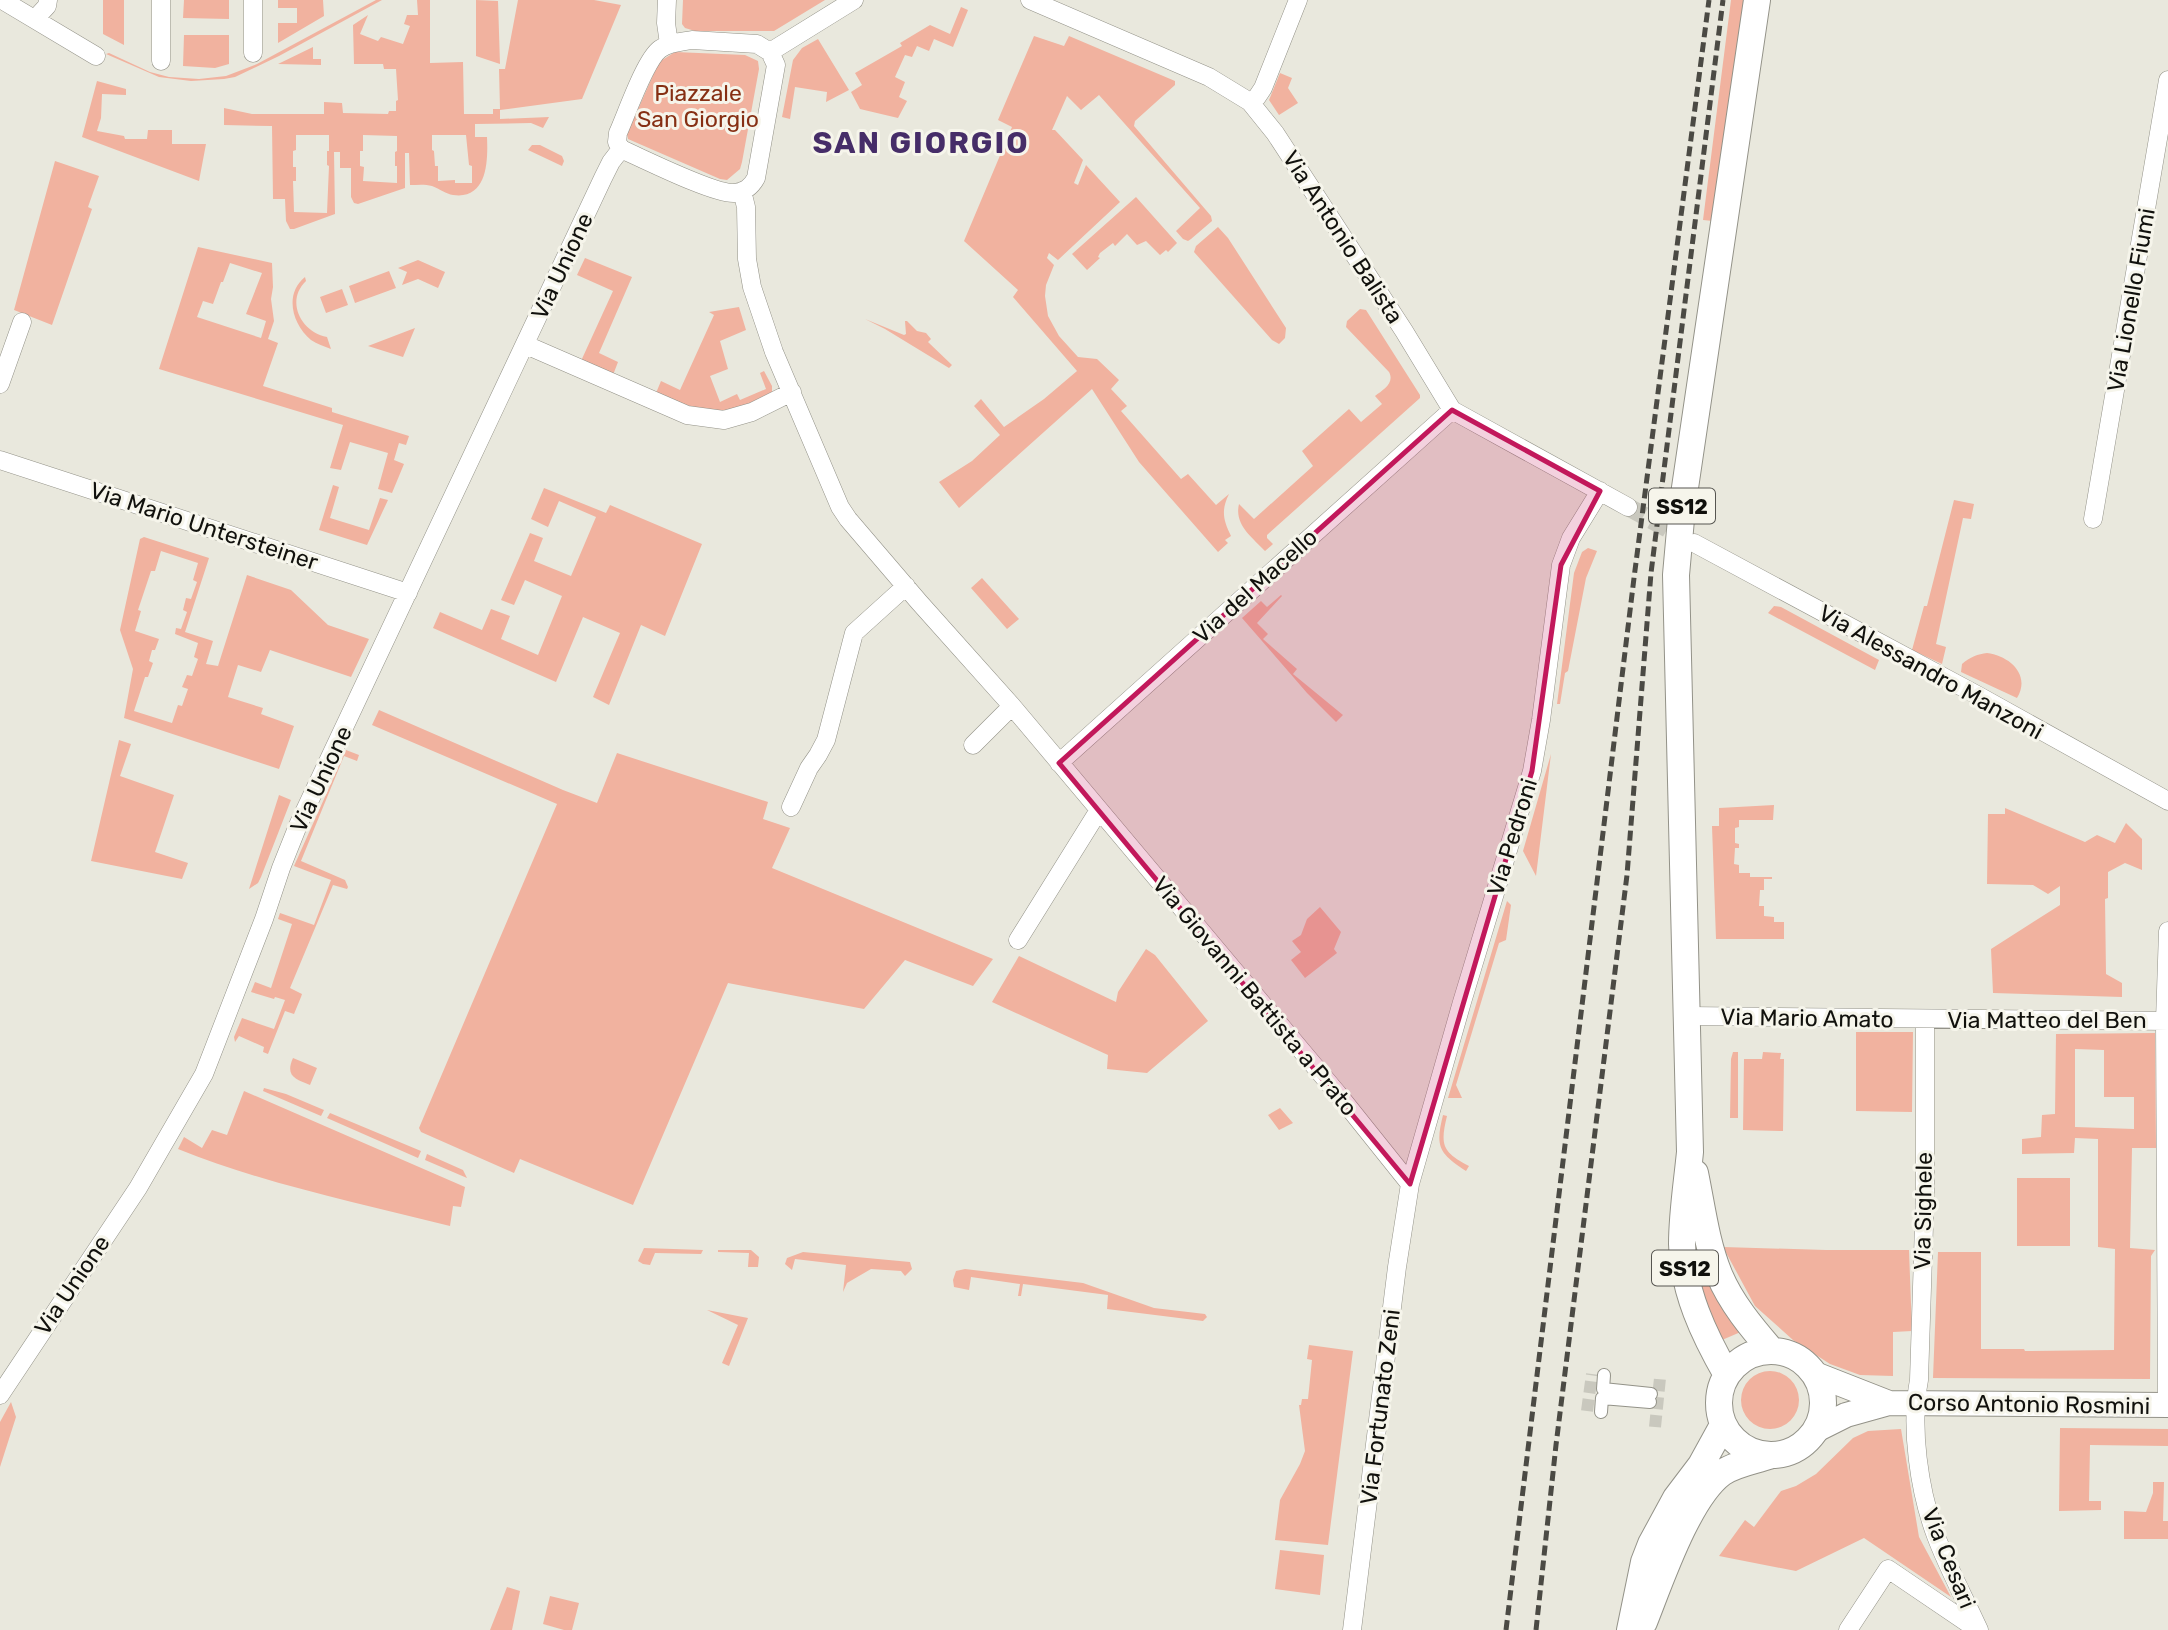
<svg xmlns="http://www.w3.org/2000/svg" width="2168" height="1630" font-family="Rubik,sans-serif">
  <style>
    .green { fill: #f1b29f; fill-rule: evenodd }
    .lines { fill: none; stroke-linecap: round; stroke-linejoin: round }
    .pedestrian-tunnel { stroke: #c9c8be; stroke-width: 12; stroke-dasharray: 12 6; stroke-linecap: butt }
    .minor-tunnel { stroke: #c9c8be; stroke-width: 18; stroke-dasharray: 18 9; stroke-linecap: butt }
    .pedestrian-casing { stroke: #939288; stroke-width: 14 }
    .minor-casing { stroke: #939288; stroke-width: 19 }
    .secondary-casing { stroke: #939288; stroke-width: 26 }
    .primary-casing { stroke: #939288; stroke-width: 28 }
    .pedestrian { stroke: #fff; stroke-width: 12 }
    .minor { stroke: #fff; stroke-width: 18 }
    .secondary { stroke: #fff; stroke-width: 24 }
    .primary { stroke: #fff; stroke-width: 26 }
    .rail { stroke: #4b4a44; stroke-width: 5; stroke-dasharray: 10 5; stroke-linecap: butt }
    .marked { fill: #c2185b; fill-opacity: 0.2; stroke: #c2185b; stroke-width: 5; stroke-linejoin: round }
    .labels { text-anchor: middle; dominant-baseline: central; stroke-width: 6; stroke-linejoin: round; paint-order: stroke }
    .shield { fill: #f6f5eb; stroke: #565550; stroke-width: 2 }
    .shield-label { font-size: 21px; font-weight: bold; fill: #11110d }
    .park-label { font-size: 23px; fill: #862f13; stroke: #f6f5eb }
    .street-label { font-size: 23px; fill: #11110d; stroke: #f6f5eb }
    .district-label { font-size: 30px; font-weight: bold; letter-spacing: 2px; fill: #462d68; stroke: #f6f5eb }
  </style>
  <rect width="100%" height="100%" fill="#e9e8dd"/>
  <!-- green -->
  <path class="green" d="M 103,0 L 124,0 L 124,45 L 103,34 Z
    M 184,0 L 229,0 L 229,19 L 183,18 Z
    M 278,0 L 323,0 L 324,16 L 278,43 L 278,23 L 297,23 L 297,8 L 278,8 Z
    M 376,0 L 382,0 L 279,56 L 235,77 L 224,79 L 191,81 L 159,77 L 106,54 L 109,53 L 150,72 L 169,77 L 199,79 L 226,76 L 257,64 Z
    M 417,0 L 430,0 L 430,63 L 463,62 L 464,114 L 493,114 L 493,109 L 500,109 L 499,69 L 505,69 L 518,0 L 594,0 L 621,5 L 582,99 L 500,110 L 500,119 L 549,117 L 543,128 L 531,123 L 475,124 L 475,137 L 487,137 C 488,160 488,200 453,195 C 446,194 440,189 432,186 C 425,184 417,185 410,185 L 409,153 L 405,153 L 405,188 L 358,204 L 354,203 L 351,197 L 351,168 L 340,168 L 340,152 L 334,152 L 335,214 L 294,229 L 290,229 L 286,221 L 285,199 L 273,199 L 272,126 L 224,125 L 224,108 L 252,114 L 324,114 L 324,102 L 342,103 L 343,113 L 388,114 L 389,111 L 396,111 L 396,101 L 398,100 L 396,69 L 384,69 L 383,64 L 354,64 L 353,25 L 368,15 L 360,34 L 378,41 L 381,37 L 403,44 L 410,26 L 404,24 L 407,15 L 418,15 ZM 296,135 L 329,135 L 329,151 L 327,151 L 327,165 L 329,166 L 327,213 L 294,212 L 293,181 L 296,181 L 296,167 L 293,167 L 293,151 L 296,150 ZM 363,135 L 397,136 L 397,151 L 395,152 L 395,166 L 397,166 L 397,183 L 363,181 L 364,167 L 360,166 L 360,151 L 363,151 ZM 432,135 L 466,135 L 469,165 L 472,166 L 472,183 L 455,183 L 455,180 L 438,181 L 438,166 L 435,166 L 434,151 L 432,150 Z
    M 476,0 L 498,1 L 500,64 L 476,56 Z
    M 683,0 L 825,0 L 774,31 L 695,31 L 685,28 L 682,24 Z
    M 1731,0 L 1745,0 L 1713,221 L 1703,220 Z
    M 961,7 L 968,10 L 953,47 L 934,39 L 929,51 L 917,46 L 912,57 L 905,55 L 895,77 L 905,82 L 899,97 L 907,101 L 898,118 L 860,109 L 851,92 L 862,85 L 855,73 L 902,46 L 900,43 L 930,25 L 950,34 Z
    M 184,35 L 229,35 L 229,64 L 215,68 L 183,66 Z
    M 1034,36 L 1064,46 L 1069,36 L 1175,81 L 1175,85 L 1135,121 L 1134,126 L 1211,216 L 1212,221 L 1191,239 L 1188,241 L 1183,239 L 1176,231 L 1200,208 L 1099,95 L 1081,110 L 1067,96 L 1052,130 L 1055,130 L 1083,160 L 1074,183 L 1078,185 L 1086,165 L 1120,202 L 1058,260 L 1049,253 L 1047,258 L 1054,265 L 1046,285 L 1045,296 L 1048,316 L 1059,336 L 1078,357 L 1097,359 L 1119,380 L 1111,389 L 1127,406 L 1121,411 L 1181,479 L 1188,474 L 1216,505 L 1229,494 C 1221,510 1223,520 1231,536 L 1225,540 L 1228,543 L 1218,552 L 1139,462 L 1092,389 L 959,508 L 939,482 L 972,461 L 1000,435 L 974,406 L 981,399 L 1004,427 L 1044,399 L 1077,371 L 1013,297 L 1018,290 L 964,241 L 1012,127 L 998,120 Z
    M 818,39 L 849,90 L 826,102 L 827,92 L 795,87 L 790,119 L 782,117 L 793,60 L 802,48 Z
    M 313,47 L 313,59 L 321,59 L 321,65 L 278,64 Z
    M 675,52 L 745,55 L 758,61 L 759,69 L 742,162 L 740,169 L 727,180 L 720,179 L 628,139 L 627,134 L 659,62 Z
    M 1280,73 L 1292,78 L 1288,88 L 1298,103 L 1279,115 L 1269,100 Z
    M 97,81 L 126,89 L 126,95 L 102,94 L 101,118 L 97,131 L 124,136 L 125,139 L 147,139 L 148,130 L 172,130 L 172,144 L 206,144 L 199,181 L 82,137 Z
    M 532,145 L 540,145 L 562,156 L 564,161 L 562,166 L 528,150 Z
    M 55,161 L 99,176 L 88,207 L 92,209 L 52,325 L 14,310 Z
    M 1136,197 L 1177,243 L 1168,252 L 1166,250 L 1160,255 L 1146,241 L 1137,245 L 1127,234 L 1115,246 L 1113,243 L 1100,253 L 1098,257 L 1100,258 L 1087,270 L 1072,254 Z
    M 1218,227 L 1228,238 L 1286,328 L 1285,338 L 1279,344 L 1272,340 L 1194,252 L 1196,246 Z
    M 198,247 L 272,263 L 273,287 L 271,299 L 274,321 L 268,339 L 278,343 L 263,386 L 332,408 L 332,412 L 409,436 L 406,445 L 399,443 L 394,460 L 404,464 L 392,493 L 378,489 L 388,453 L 350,442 L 341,470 L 330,468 L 343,425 L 159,369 ZM 230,263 L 262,273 L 246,314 L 266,321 L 261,338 L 197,317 L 203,301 L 213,304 L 221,282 L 223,282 Z
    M 585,258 L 632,277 L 599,353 L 618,362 L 613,375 L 581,361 L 613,291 L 577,275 Z
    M 418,260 L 445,272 L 438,288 L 418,279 L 402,285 L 407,272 L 398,268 Z
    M 389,271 L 396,288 L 355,303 L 349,286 Z
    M 305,277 L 306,281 C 285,301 301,332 327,337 L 331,349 C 324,346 317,344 311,340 C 292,324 284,294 305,277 Z
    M 342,289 L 348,305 L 326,313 L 320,297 Z
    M 739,307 L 746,330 L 720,341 L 728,369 L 710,376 L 720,402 L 737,394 L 740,400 L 766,389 L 760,373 L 764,371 L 772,386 L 772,393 C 766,398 759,400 752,403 C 714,418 692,408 656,393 L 661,381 L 680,390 L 714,315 L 709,312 Z
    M 1360,309 L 1366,310 L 1420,395 L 1420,398 L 1267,535 L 1267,538 L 1273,544 L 1265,551 C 1252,537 1234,525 1239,504 L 1254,519 L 1313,466 L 1302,451 L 1349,409 L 1361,422 L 1382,404 L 1375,396 C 1383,390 1395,383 1389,372 L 1346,327 L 1347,321 Z
    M 865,319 L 904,335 L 906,334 L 905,321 L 907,321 L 917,331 L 926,333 L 931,339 L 928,342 L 952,365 L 949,368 L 885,329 Z
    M 415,328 L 403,357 L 368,346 Z
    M 333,485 L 339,487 L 330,518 L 369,530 L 380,498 L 388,500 L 367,545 L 319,530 Z
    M 544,488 L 606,513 L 610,505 L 702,544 L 665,636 L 641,625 L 609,705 L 593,697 L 620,633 L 583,617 L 556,682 L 433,628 L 440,612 L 482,630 L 491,609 L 510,616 L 501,639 L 538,655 L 562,596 L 525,580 L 514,605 L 501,600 L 530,533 L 543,538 L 534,561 L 571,576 L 596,517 L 559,501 L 548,527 L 531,519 Z
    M 1954,500 L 1974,504 L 1971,519 L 1963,518 L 1936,644 L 1946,647 L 1942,664 L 1912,650 L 1924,606 L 1927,606 Z
    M 144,537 L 209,558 L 185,632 L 213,641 L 206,664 L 218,666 L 247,575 L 291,590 L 328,625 L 369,639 L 351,677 L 270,650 L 261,672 L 238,665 L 228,697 L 263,708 L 261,714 L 294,726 L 279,769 L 124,718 L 133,669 L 120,630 L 140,539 ZM 161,551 L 198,563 L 193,580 L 197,582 L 191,599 L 186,598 L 183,610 L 187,612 L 181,629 L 176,628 L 175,634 L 198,643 L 194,657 L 198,659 L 192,676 L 187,675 L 182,687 L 188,689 L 182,706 L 178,705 L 172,723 L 134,711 L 145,677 L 148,677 L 153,663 L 149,661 L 152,650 L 155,650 L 159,639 L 135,631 L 141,611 L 138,610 L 151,571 L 155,571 Z
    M 1588,548 L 1597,551 L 1586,578 L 1568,671 L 1565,673 L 1560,704 L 1557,704 L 1574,573 L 1582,552 Z
    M 982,578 L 1019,619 L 1007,629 L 971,588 Z
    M 1281,595 L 1282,596 L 1257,623 L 1268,634 L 1263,639 L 1297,669 L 1293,674 L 1343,715 L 1336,722 L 1307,693 L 1242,618 L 1261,601 L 1267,607 Z
    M 1774,606 L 1781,607 L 1879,660 L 1875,670 L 1768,613 Z
    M 1987,653 C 2010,656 2031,675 2017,698 L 1961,672 L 1962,664 C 1970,657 1978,654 1987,653 Z
    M 379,710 L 563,790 L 597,803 L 617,753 L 768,802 L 763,819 L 790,828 L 772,868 L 993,959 L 973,986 L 905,960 L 864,1009 L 728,983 L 633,1205 L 520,1159 L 514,1173 L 421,1132 L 419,1128 L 557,804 L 372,725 Z
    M 119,740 L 131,744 L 120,776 L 174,795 L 155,852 L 188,863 L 182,879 L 91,861 Z
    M 346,750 L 359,755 L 357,761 L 344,756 L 301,861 L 345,880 L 348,887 L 347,889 L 333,885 L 290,988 L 302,994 L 301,997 L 294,1014 L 285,1011 L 268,1054 L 263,1052 L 264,1047 L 239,1036 L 235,1042 L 234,1037 L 242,1018 L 274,1029 L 285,1000 L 275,997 L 274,999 L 251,992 L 255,982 L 271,988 L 292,924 L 278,919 L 280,913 L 314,925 L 331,880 L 294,866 Z
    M 1551,754 L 1536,876 L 1523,851 Z
    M 279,795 L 291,800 L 261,877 L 258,883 L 249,889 Z
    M 1774,805 L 1773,820 L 1739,820 L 1739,827 L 1735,828 L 1735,843 L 1739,844 L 1739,848 L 1735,848 L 1734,864 L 1739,865 L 1739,873 L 1750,873 L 1750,877 L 1772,877 L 1772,879 L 1764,879 L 1764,890 L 1760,890 L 1759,906 L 1764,906 L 1764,916 L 1774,917 L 1774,922 L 1784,922 L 1784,939 L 1716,939 L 1712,826 L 1719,826 L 1719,808 Z
    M 2005,808 L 2085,842 L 2097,835 L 2115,843 L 2126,823 L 2142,839 L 2142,870 L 2125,863 L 2108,872 L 2108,898 L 2105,899 L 2106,974 L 2122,983 L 2122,997 L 1993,993 L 1991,949 L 2060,905 L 2060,886 L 2048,894 L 2033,885 L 1987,884 L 1988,814 L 2005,814 Z
    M 1507,901 L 1511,905 L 1506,940 L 1499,943 L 1456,1085 L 1462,1098 L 1448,1098 Z
    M 1320,907 L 1341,932 L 1334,949 L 1337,953 L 1305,978 L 1291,960 L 1301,952 L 1292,941 L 1301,935 L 1307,919 Z
    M 1146,949 L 1155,955 L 1208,1021 L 1147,1073 L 1107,1069 L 1108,1055 L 992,1002 L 1019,956 L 1116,1002 L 1118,992 Z
    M 1856,1032 L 1913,1032 L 1912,1112 L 1856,1111 Z
    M 2155,1033 L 2156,1148 L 2132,1148 L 2130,1248 L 2155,1250 L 2151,1256 L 2150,1379 L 1933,1378 L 1938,1252 L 1981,1252 L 1981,1349 L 2024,1349 L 2025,1351 L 2114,1350 L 2115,1249 L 2098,1247 L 2098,1139 L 2075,1138 L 2074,1153 L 2022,1154 L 2022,1139 L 2041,1137 L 2042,1115 L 2055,1114 L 2056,1034 ZM 2075,1049 L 2104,1050 L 2104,1097 L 2134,1097 L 2134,1129 L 2075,1127 Z
    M 1733,1052 L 1738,1052 L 1738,1118 L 1730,1118 L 1731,1059 Z
    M 1763,1052 L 1781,1053 L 1780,1059 L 1784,1059 L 1783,1131 L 1743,1130 L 1744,1059 L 1762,1059 Z
    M 293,1058 L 317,1068 L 310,1085 C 295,1079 285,1076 293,1058 Z
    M 264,1088 L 286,1094 L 324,1110 L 321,1116 L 263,1091 Z
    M 244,1091 L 465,1187 L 461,1207 L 453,1206 L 450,1226 C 359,1203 265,1184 178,1149 L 184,1137 L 202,1148 L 212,1130 L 227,1135 Z
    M 1280,1108 L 1293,1123 L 1279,1130 L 1268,1115 Z
    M 330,1113 L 421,1151 L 418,1158 L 327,1118 Z
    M 1443,1115 L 1447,1116 C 1440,1145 1442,1152 1469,1166 L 1466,1171 C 1439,1153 1435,1147 1443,1115 Z
    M 427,1154 L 463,1170 L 467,1178 L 425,1160 Z
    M 2017,1178 L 2070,1178 L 2070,1246 L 2017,1246 Z
    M 1692,1233 L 1743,1331 L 1722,1340 L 1705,1303 L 1697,1272 Z
    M 1723,1247 L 1826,1250 L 1909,1250 L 1912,1331 L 1893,1332 L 1893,1376 L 1860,1375 L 1830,1364 L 1793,1340 L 1755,1306 Z
    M 644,1248 L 703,1250 L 701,1254 L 655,1253 L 650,1265 L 643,1264 L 638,1261 Z
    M 718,1250 L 751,1250 L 759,1257 L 758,1267 L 748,1267 L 749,1253 L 718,1252 Z
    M 803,1252 L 910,1262 L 912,1269 L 905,1276 L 901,1271 L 871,1269 L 847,1283 L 843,1292 L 846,1265 L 795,1259 L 792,1270 L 785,1264 L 787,1258 Z
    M 965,1269 L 1083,1283 L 1154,1308 L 1205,1314 L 1207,1317 L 1203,1321 L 1107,1309 L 1108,1295 L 1023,1284 L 1021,1296 L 1018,1296 L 1020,1284 L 971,1277 L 969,1290 L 954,1287 L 953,1280 L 956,1271 Z
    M 707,1310 L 748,1318 L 729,1366 L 722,1363 L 738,1325 Z
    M 1309,1345 L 1353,1351 L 1328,1545 L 1275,1540 L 1280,1500 L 1300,1464 L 1305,1451 L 1299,1405 L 1301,1405 L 1302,1399 L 1308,1399 L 1312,1360 L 1307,1359 Z
    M1741 1400a29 29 0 1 1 58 0a29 29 0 1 1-58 0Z
    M 11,1402 L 16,1417 L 0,1467 L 0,1422 Z
    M 2060,1428 L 2168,1429 L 2168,1446 L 2090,1445 L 2089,1501 L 2101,1501 L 2101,1510 L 2059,1511 Z
    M 1901,1429 L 1919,1537 L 1951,1597 L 1864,1538 L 1796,1571 L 1719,1556 L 1745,1520 L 1754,1527 L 1781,1491 L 1796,1486 L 1816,1474 L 1853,1438 L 1868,1431 Z
    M 2153,1482 L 2164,1482 L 2163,1521 L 2168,1521 L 2168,1539 L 2124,1539 L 2124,1511 L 2146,1512 L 2153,1493 Z
    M 1280,1550 L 1324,1555 L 1320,1595 L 1275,1589 Z
    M 507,1587 L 520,1591 L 512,1630 L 490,1630 Z
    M 550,1596 L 579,1603 L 572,1630 L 564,1630 L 543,1624 Z"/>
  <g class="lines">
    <!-- pedestrian-tunnel -->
    <path class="pedestrian-tunnel" d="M 1587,1411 L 1592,1374
      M 1655,1427 L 1660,1378"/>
    <!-- minor-tunnel -->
    <path class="minor-tunnel" d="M 1628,507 L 1688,540"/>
    <!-- pedestrian casing -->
    <g class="pedestrian-casing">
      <path id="pedestrian" d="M 1604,1375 L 1603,1389 L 1651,1394
        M 1601,1412 L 1602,1398 L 1650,1402"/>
    </g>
    <!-- minor casing -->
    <g class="minor-casing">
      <path id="minor" d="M 2,0 L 96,56
        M 667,0 L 666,23 L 669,44
        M 1030,0 L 1209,77 L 1250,102 L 1275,133 L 1404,331 L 1452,410 L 1628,507
        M 35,19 L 47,6 L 48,0
        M 692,40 L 757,44 L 770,52 L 776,65 L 756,178 C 751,187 745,192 734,193 C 713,194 644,159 621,149 L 617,142 L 618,133 C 627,113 645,60 660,49 C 670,42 681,42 692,40 Z
        M 770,52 L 854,0
        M 253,53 L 253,0
        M 161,61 L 161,0
        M 1250,102 L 1257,97 L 1263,88 L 1298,0
        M 742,191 L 746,207 L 747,259 L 752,287 L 774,352 L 840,507 L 848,519 L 919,602 L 1012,706 L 1338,1094 L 1410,1184
        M 526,345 L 687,415 L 724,420 L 752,412 L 792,392
        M 0,384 L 22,322
        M 0,460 L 408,593
        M 2093,519 L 2168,80
        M 1694,543 L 1979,696 L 2168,801
        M 973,745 L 1012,706
        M 1059,763 L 1452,410
        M 791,807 L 809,768 L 818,755 L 826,740 L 854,633 L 906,586
        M 1018,940 L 1099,810
        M 1688,1016 L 2168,1021
        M 1925,1020 L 1925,1194 L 1919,1380 C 1910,1427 1919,1491 1936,1536 C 1948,1568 1965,1599 1979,1630
        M 0,1395 L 138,1188 L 204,1074 L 264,919 L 281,868 L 299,823 L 603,178 L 611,162 L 621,149
        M 2167,1405 L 2165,1021 L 2168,931
        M 1352,1630 L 1397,1267 L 1410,1184 L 1462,1002 L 1532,771 L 1541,720 L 1561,565 L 1571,538 L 1600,491
        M 1848,1630 L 1888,1569 L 1978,1630"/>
    </g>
    <!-- secondary casing -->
    <g class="secondary-casing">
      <path id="secondary" d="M 1815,1374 L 1889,1403
        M 1818,1429 L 1846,1415 L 1889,1403 L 2168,1405"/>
    </g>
    <!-- primary casing -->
    <g class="primary-casing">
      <path id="primary" d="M 1695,1173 C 1702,1207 1706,1242 1719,1274 C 1731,1303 1752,1328 1772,1351
        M1719 1403a52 52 0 1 1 104 0a52 52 0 1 1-104 0Z
        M 1727,1375 C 1704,1335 1683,1291 1682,1244 C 1682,1213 1687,1183 1690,1152 L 1676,575 L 1682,508 L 1757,0
        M 1644,1622 C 1660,1582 1688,1498 1722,1473 C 1735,1464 1754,1461 1769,1456
        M 1630,1630 L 1644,1562 L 1651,1544 L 1676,1498 L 1701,1465 L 1723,1425"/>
    </g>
    <!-- pedestrian -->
    <use href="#pedestrian" class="pedestrian"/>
    <!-- minor -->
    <use href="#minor" class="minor"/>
    <!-- secondary -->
    <use href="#secondary" class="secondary"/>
    <!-- primary -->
    <use href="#primary" class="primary"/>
    <!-- rail -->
    <path class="rail" d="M 1506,1630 L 1634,578 L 1709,0
      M 1536,1630 L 1556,1445 L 1627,875 L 1651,573 L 1723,0"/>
  </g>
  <!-- marked area -->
  <path class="marked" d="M 1452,410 L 1600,491 L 1561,565 L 1532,771 L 1410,1184 L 1059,763 Z"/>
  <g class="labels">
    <!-- shield labels -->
    <g class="shield">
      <rect x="1649" y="488.5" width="66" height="35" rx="5"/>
      <rect x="1652" y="1250.5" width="66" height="35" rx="5"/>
    </g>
    <g class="shield-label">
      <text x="1682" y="506">SS12</text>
      <text x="1685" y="1268">SS12</text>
    </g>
    <!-- park labels -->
    <g class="park-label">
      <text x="698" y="93">Piazzale<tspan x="698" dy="26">San Giorgio</tspan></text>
    </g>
    <!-- street labels -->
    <g class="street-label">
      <text transform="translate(1343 237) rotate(57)">Via Antonio Balista</text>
      <text transform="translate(562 266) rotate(-65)">Via Unione</text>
      <text transform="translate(2131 300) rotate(-80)">Via Lionello Fiumi</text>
      <text transform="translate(204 526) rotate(18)">Via Mario Untersteiner</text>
      <text transform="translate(1255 586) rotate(-42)">Via del Macello</text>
      <text transform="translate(1931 672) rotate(29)">Via Alessandro Manzoni</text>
      <text transform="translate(321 779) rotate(-65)">Via Unione</text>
      <text transform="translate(1512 837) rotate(-73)">Via Pedroni</text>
      <text transform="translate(1255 996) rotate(50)">Via Giovanni Battista a Prato</text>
      <text transform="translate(1807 1018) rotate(1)">Via Mario Amato</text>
      <text x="2047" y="1020">Via Matteo del Ben</text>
      <text transform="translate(1923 1211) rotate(-89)">Via Sighele</text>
      <text transform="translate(72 1285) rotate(-56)">Via Unione</text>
      <text transform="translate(2029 1404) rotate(1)">Corso Antonio Rosmini</text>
      <text transform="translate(1380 1407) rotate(-83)">Via Fortunato Zeni</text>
      <text transform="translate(1949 1558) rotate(68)">Via Cesari</text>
    </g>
    <!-- district labels -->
    <g class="district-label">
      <text x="921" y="143">SAN GIORGIO</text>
    </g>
  </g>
</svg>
